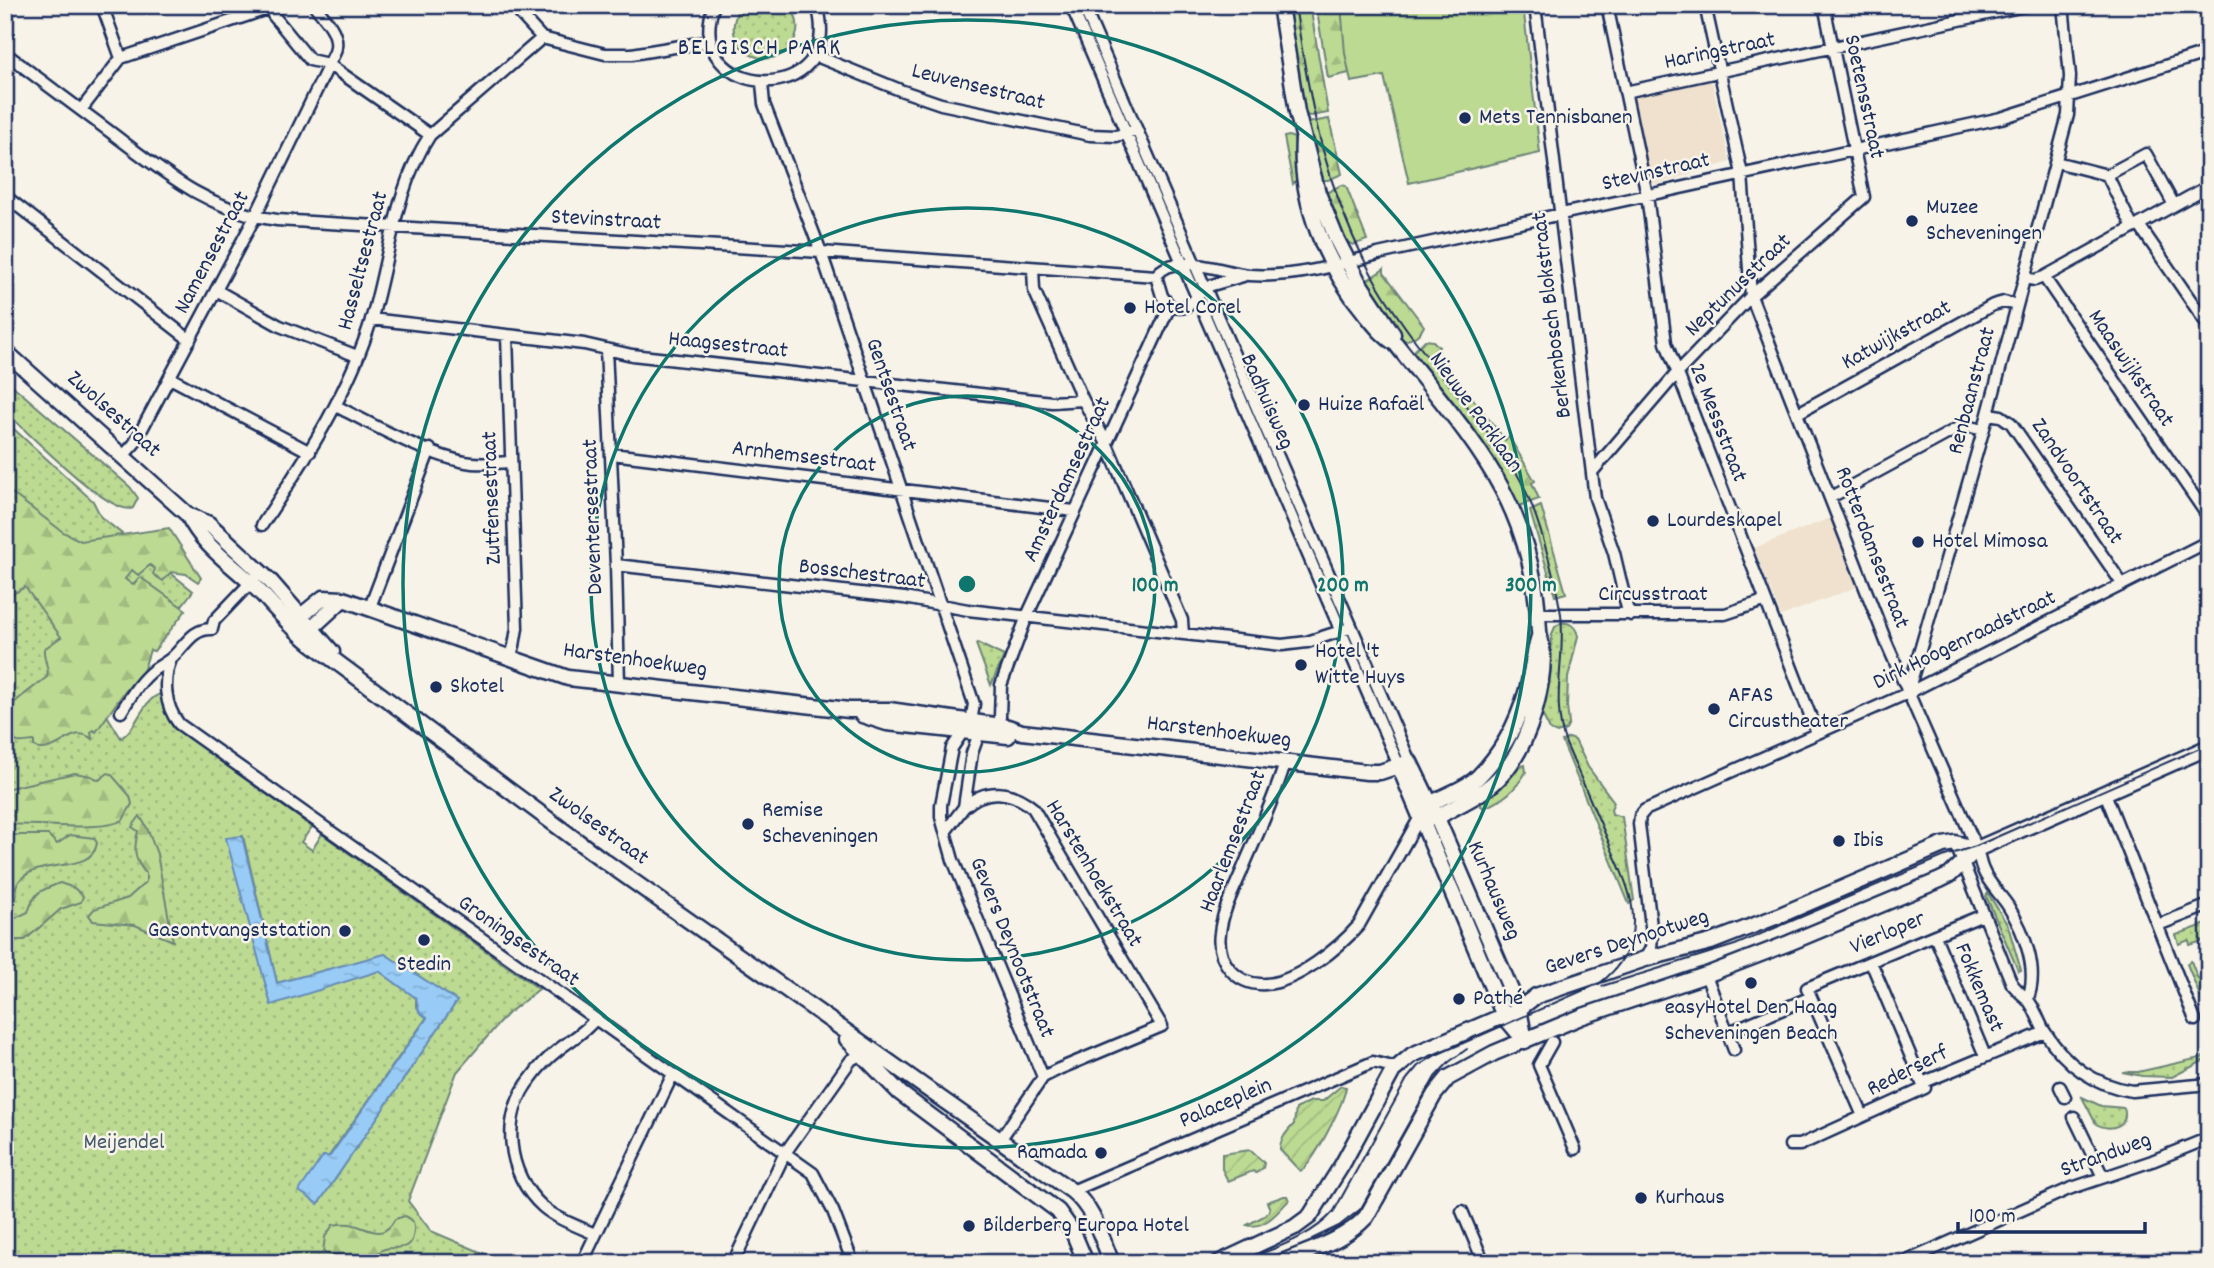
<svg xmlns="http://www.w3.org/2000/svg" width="2214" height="1268" font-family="Dekko,sans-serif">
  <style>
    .built { fill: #efe1cd }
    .grass { fill: url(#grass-dots); stroke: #6c8478; stroke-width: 2; fill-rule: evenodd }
    .forest { fill: url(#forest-firs); stroke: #6c8478; stroke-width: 2 }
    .garden { fill: url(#garden-furrows); stroke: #6c8478; stroke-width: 2 }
    .pitch { fill: #bcda92; stroke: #6c8478; stroke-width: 2 }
    .water { fill: url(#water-ripples); stroke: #668db9; stroke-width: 2 }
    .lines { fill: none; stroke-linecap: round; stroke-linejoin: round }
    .street-casing { stroke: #1b2f5e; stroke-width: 15 }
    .secondary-casing { stroke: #1b2f5e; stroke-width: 19 }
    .street { stroke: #f7f3e8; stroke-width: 10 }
    .secondary { stroke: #f7f3e8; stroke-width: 14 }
    .tram { stroke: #1b2f5e; stroke-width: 2 }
    .ring { fill: none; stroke: #0f766e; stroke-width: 3.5 }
    .poi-dot { fill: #1b2f5e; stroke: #f7f3e8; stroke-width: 2.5 }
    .labels { text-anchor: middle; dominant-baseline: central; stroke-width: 5; stroke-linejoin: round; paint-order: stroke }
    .street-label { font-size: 23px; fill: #1b2f5e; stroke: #f7f3e8 }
    .poi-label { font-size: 23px; fill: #1b2f5e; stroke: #f7f3e8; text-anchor: start }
    .park-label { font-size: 23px; fill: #435a6b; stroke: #f7f3e8 }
    .neighbourhood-label { font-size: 24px; letter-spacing: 2px; fill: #1b2f5e; stroke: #f7f3e8 }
    .centre { fill: #0f766e; stroke: #f7f3e8; stroke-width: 3.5 }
    .ring-label { font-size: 21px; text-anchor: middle; font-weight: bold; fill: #0f766e; stroke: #f7f3e8; stroke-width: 5; stroke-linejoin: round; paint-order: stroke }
  </style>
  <defs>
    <pattern id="grass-dots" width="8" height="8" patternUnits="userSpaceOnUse" patternTransform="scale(1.75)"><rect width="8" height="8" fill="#bcda92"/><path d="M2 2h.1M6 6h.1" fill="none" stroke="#a1bb80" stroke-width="1.8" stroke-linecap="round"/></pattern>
    <pattern id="forest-firs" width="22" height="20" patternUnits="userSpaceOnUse" patternTransform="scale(1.75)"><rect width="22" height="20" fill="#bcda92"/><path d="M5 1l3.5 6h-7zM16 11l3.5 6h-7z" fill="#a1bb80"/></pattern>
    <pattern id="garden-furrows" width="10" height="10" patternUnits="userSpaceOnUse" patternTransform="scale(1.75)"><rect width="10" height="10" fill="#bcda92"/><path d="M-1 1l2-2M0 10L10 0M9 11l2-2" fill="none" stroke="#a1bb80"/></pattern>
    <pattern id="water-ripples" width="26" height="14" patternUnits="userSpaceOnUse" patternTransform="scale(1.75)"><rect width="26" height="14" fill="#98cbf5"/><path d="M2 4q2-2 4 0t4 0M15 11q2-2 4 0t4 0" fill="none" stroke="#82afd4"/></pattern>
  </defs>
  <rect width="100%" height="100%" fill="#f7f3e8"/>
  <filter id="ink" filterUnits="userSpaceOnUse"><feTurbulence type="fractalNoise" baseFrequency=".0143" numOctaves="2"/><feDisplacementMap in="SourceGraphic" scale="14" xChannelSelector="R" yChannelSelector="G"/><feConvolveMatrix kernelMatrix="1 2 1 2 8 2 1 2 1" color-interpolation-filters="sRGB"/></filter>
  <g filter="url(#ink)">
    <!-- built -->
    <path class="built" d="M 1709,79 L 1712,82 L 1730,162 L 1657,184 L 1651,183 L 1647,179 L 1632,101 L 1633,97 L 1635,93 Z
      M 1838,515 L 1865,584 L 1781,616 L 1754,548 Z"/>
    <!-- grass -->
    <path class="grass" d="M 741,5 L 790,5 C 796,15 800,25 796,36 C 782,80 711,54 741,5 Z
      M 5,379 L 130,487 L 138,498 L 133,508 C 111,518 24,429 5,411 Z
      M 5,421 L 93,501 L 101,517 L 193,591 L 103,709 L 121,738 C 139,727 141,699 163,693 L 170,720 L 175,727 L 312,827 L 301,842 L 312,850 L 322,834 L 539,989 L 506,1015 L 457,1072 L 408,1201 L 431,1231 L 506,1263 L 5,1263 ZM 243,836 L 277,983 L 385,954 L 457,1001 L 318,1204 L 323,1156 L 329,1156 L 427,1017 L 416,1006 L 416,998 L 379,971 L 271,1004 L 227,839 Z
      M 1541,506 L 1566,593 L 1555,596 L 1530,511 Z
      M 1561,623 C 1570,622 1576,627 1578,636 L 1568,678 L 1567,706 L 1569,724 L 1566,730 L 1557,733 L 1550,730 L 1542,714 L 1550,674 L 1552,634 L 1555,627 Z
      M 977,643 L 1004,656 L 991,685 L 976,644 Z
      M 1569,738 L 1575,740 L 1588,767 L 1614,802 L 1611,809 L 1612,814 L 1622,817 L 1634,900 L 1629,904 L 1562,741 Z
      M 1525,765 L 1526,772 C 1515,791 1504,799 1484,808 L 1481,806 L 1481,803 L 1505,783 L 1518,767 Z
      M 1988,893 L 2008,926 L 2021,970 L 2018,971 L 2014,961 L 1986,896 Z
      M 2209,923 L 2209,939 L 2190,945 L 2189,940 L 2179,944 L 2176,935 Z
      M 2191,961 L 2198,979 L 2209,975 L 2209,1018 L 2187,964 Z
      M 2208,1056 L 2207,1059 L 2172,1077 L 2142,1076 L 2122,1072 L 2138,1072 Z
      M 2082,1097 L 2101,1106 L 2124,1108 C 2130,1127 2109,1132 2096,1124 Z"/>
    <!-- forest -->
    <path class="forest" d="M 1286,5 L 1310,5 L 1328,113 L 1311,116 L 1303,115 Z
      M 1316,5 L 1341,5 L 1349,73 L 1328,78 Z
      M 1329,119 L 1342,174 L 1328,180 L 1318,180 L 1305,127 L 1312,122 Z
      M 1289,136 L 1294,138 L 1300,176 L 1293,184 L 1284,137 Z
      M 1341,185 L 1346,186 L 1367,240 L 1353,245 L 1340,238 L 1322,195 Z
      M 1384,269 L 1384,273 L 1424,326 C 1419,336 1413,339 1403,341 L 1363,283 Z
      M 1425,340 L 1433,341 L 1439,347 L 1435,350 L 1505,440 L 1509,437 L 1535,481 L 1532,483 L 1539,499 L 1519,506 C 1492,449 1451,402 1412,353 Z
      M 5,488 L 63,532 L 81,541 L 169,528 L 201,578 L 198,582 L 186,574 L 171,572 L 163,581 L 153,574 L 155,569 L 150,565 L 138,575 L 132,570 L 125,579 L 133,585 L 140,577 L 186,610 L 154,651 L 150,650 L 143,672 L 123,694 L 96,732 L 94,730 L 91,732 L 92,739 C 72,724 63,750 39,749 L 34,746 L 34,741 C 29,741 23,743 18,742 C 1,738 3,715 12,705 C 22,695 36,686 47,677 C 50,668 43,659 44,649 L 61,637 L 25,587 L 5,598 Z
      M 75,773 L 91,776 L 99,780 L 108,773 L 111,774 L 130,796 L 132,804 L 123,820 C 100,833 36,822 5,825 L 5,789 Z
      M 140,816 L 147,828 L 157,854 L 173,941 L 135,925 L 93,921 L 89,915 L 94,909 L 128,898 L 146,882 L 146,873 C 133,860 134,848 138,831 L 132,827 Z
      M 5,835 L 48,835 L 57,844 L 70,835 L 94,838 L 97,843 C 92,877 32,854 16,886 L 17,894 L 14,902 L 5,908 Z
      M 60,883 L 74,888 L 83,896 L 81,902 L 61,909 L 25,940 L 14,940 L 6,937 L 5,926 L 11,920 L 28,912 C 36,890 40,891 60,883 Z
      M 405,1216 C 412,1219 414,1221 414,1229 C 413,1254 399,1245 385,1249 C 380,1250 376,1255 371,1258 L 331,1255 L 323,1252 L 325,1237 L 333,1225 C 338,1224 344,1223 350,1224 C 368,1227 382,1243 395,1219 Z"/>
    <!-- garden -->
    <path class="garden" d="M 1341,1086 L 1346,1087 C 1344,1103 1313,1165 1300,1171 L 1280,1150 C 1280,1138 1287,1132 1294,1124 L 1296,1109 L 1311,1101 L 1323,1101 Z
      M 1250,1150 L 1264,1163 L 1263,1168 L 1256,1173 L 1253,1171 L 1228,1181 L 1222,1169 L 1222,1154 Z
      M 1284,1196 L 1287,1196 L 1289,1200 C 1278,1212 1264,1230 1247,1225 L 1266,1215 L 1270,1209 L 1267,1202 Z"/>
    <!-- pitch -->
    <path class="pitch" d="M 1341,5 L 1523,5 L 1540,153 L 1409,183 L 1384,76 L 1351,82 L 1345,53 Z"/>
    <!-- water -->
    <path class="water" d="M 242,836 L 277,983 L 385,954 L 457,1001 L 318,1204 L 299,1191 L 323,1156 L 330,1156 L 427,1018 L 419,1012 L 416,998 L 379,971 L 271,1005 L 226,838 Z"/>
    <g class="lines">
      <!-- street casing -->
      <g class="street-casing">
        <path id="street" d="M 102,5 L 121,58
          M 271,5 L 273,15 L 310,60 L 328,64 L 430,135
          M 512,5 L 542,38 L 605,54 L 632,54 L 711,41
          M 714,5 C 680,103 848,110 817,5
          M 1071,5 L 1399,766
          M 1083,5 L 1410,762
          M 1535,5 L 1595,498 L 1614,553 L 1627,608 L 1631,615
          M 1607,5 L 1647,195 L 1666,343 L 1817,733
          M 1705,5 L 1742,174 L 1751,296 L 1887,644 L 1977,849 C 1979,856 1980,864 1983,870 C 1988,883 2001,895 2008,906 C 2024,931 2040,971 2027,1000
          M 5,53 C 39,79 74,105 109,131 C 162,171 208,211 277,220 L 821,252 L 1156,276
          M 814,55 L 900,90 L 941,104 L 1090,135 L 1116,136 L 1133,131
          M 762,83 L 764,104 L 821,252 L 971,695 L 974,704 L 971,722
          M 1625,92 L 2029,5
          M 81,110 L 121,58 L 270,8
          M 2056,162 L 2107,175 L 2146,154 L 2174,205
          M 2107,175 L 2133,228
          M 5,196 L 190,340
          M 2139,225 L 2209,327
          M 1033,268 L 1034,290 L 1083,400 L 1106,442 L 1182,620 L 1183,634
          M 1156,276 C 1174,250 1223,273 1249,275 C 1293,278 1336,266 1378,254 L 2001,118 L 2209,52
          M 1156,276 L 1162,296 L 1170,306
          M 2044,277 L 2209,518
          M 2024,278 L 2035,280 L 2044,277 L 2209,186
          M 1205,287 L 1243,276
          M 216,290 L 280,326 L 357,356
          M 1170,306 C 1185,311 1191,305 1200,293
          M 371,319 L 584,344 L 632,355 L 1052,402 L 1083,400
          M 507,336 L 517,628 L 514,646 L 510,658
          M 606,349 L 616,565 L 619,683
          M 170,378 L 310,452
          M 336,406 C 371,424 434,459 472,463 C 484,464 498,463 510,462
          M 1798,413 L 1993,305 L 2004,302 L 2016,305
          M 1988,414 L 2001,416 L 2011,423 L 2123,585
          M 612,454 L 1074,511
          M 124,455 L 134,444 L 255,217 L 335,52 C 341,33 325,19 314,5
          M 1592,472 L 1677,373 L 1751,296 L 1864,197 L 1824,5
          M 1831,497 L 1958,428 L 1967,426 L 1983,430
          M 262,525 C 305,459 349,394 372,317 C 390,256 394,190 430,135 L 542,38
          M 616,565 L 904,598 L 968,610 L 1282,645 L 1307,642 L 1347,629
          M 370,607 L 430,449
          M 1538,614 L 1725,614 L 1764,601
          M 171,659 C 163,680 164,705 179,724 L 813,1173 L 833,1211 L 853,1263
          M 1908,692 L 1988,414 L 2068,115 L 2070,76 L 2063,5
          M 121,712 C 131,696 140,680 155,669 C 160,666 165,663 169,660 C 184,649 191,628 212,629 L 214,621 L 255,578
          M 1000,717 L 1001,685 L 1027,616 L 1170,306
          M 964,730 L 952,748 L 941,805 L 941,817 L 953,860 L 1043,1077
          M 1285,763 C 1274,800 1256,837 1241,873 C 1233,892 1222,912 1220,933 C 1216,962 1237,986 1266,984 C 1297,982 1339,948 1359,925 L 1420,817
          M 2105,793 L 2195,1020
          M 964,807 C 986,787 1011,790 1033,808 L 1162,1026 L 1059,1069 L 1043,1077 L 1000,1140
          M 945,832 L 964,807 L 972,753 L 977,739 L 974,729
          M 1955,843 L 2012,984 C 2017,990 2021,994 2027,999 C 2035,1007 2039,1023 2045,1032 C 2065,1064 2094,1085 2132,1091 L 2209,1084
          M 2158,925 L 2209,905
          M 1935,936 L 1985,1056
          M 1645,959 L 1651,948 L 1652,935 L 1639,824 L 1640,816 L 1645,810 L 1908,693 L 2209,541
          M 1871,962 L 1922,1083
          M 1706,975 L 1734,1050
          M 595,1019 C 586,1032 570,1040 558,1050 C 549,1057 539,1067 532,1077 C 500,1115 506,1174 543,1207 C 557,1219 577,1226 595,1234
          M 1727,1033 L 1811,997
          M 1552,1042 L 1539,1065 L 1575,1149
          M 2060,1087 L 2065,1097
          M 1863,1116 L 1807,988 L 1983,915
          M 2074,1117 L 2103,1177
          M 1790,1145 L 1800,1145 L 1925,1088 L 1922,1083 L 2045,1032
          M 1072,1191 L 1373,1062 L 1397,1068
          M 1462,1211 L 1484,1263
          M 582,1263 L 673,1074
          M 733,1263 L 785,1153 L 851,1060 L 865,1052
          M 1902,1263 L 2069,1189 L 2152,1161 L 2209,1138"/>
      </g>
      <!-- secondary casing -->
      <g class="secondary-casing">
        <path id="secondary" d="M 1280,5 L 1297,112 L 1318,193 L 1337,240 L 1358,281 L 1393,334
          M 1303,139 C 1299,201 1326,266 1365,313 C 1375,325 1383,336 1396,344 C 1471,439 1534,501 1539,631 C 1540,640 1543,648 1543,657 C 1542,692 1531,734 1511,763 C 1495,787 1475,797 1450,810 C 1445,812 1440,817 1436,818 C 1431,818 1425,817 1420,817
          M 5,351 L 188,515 L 209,524 L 271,582 L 332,652
          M 188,515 C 202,544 226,560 250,582 C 272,603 290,628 315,646 L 603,860 L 1072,1191 C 1094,1209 1101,1237 1112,1263
          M 290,625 L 323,598 L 343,599 L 568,678 L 849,710 L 889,710 L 1008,727 L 1022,732 L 1367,772 L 1380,772 L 1410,762 L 1437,818 L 1519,1009 L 1525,1041
          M 306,633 L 343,599
          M 862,715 L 887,723 L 1008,736
          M 1399,766 L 1504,1016 L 1525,1041
          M 1425,811 C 1435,796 1462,793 1478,777 C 1501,754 1517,724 1526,693 C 1532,674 1533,655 1539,636
          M 847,1039 L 900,1093 L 1058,1211 L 1073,1232 L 1086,1263
          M 1218,1263 L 1295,1227 L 1310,1216 L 1342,1165 L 1393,1071 L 1412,1055 L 1519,1009 L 1536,996 L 1645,959 L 1711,942 L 1778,916 L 1943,845 L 1955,843 L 1977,849
          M 1280,1263 C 1310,1250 1344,1241 1366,1217 L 1434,1095 L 1448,1078 L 1494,1053 L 1583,1016 L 1706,975 L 1789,943 L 1940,880 L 1950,875 L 1977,849 L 2209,747"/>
      </g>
      <!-- street -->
      <use href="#street" class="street"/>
      <!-- secondary -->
      <use href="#secondary" class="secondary"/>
      <!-- tram -->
      <path class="tram" d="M 1602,986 L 1735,945 L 1945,856 L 1976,846 L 2209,744
        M 1312,1239 L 1339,1226 L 1362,1208 L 1435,1077 L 1449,1062 L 1467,1049
        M 1238,1263 C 1271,1249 1310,1239 1334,1211 L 1407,1079 L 1418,1066 L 1436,1055 L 1600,983 C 1620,968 1634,946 1633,919 C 1633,891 1617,863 1607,838 C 1593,807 1580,775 1566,744 C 1550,701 1566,658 1561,614 C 1554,574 1537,507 1516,472 C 1503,449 1485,429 1468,408 C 1436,368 1403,328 1377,284 C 1326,195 1310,105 1295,5"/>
    </g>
  </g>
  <!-- distance rings -->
  <g class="ring">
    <circle cx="967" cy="584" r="188"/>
    <circle cx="967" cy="584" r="376"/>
    <circle cx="967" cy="584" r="564"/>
  </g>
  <!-- markers -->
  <g class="poi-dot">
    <circle cx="1465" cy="118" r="7"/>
    <circle cx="1912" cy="221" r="7"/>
    <circle cx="1130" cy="308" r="7"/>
    <circle cx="1304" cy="405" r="7"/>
    <circle cx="1653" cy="521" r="7"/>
    <circle cx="1918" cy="542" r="7"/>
    <circle cx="1301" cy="665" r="7"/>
    <circle cx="436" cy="687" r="7"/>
    <circle cx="1714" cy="709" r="7"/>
    <circle cx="748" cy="824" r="7"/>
    <circle cx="1839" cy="841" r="7"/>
    <circle cx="345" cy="931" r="7"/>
    <circle cx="424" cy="940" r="7"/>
    <circle cx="1751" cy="983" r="7"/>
    <circle cx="1459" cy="999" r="7"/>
    <circle cx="1101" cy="1153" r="7"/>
    <circle cx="1641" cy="1198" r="7"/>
    <circle cx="969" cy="1226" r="7"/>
  </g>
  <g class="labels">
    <!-- street labels -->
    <g class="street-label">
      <text transform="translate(1720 52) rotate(-12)">Haringstraat</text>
      <text transform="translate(978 88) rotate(14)">Leuvensestraat</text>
      <text transform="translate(1863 97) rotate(78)">Soetensstraat</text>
      <text transform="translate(1656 173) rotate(-13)">Stevinstraat</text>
      <text transform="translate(606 221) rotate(3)">Stevinstraat</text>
      <text transform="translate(213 253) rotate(-62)">Namensestraat</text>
      <text transform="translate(364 261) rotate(-75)">Hasseltsestraat</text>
      <text transform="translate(1739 286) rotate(-44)">Neptunusstraat</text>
      <text transform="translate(1553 315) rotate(-97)">Berkenbosch Blokstraat</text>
      <text transform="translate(1897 336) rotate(-29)">Katwijkstraat</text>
      <text transform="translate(728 346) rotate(6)">Haagsestraat</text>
      <text transform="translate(2130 369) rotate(56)">Maaswijkstraat</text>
      <text transform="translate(1973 391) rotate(-75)">Renbaanstraat</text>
      <text transform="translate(890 395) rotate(71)">Gentsestraat</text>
      <text transform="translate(1266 402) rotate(66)">Badhuisweg</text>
      <text transform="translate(1475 413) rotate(54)">Nieuwe Parklaan</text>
      <text transform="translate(113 415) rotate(42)">Zwolsestraat</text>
      <text transform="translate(1717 423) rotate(69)">2e Messstraat</text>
      <text transform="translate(804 458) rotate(7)">Arnhemsestraat</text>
      <text transform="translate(1068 480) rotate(-65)">Amsterdamsestraat</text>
      <text transform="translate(2076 482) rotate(56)">Zandvoortstraat</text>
      <text transform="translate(493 498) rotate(-92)">Zutfensestraat</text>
      <text transform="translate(594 517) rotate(-92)">Deventersestraat</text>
      <text transform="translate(1871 548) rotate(69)">Rotterdamsestraat</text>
      <text transform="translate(862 575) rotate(7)">Bosschestraat</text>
      <text x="1653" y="595">Circusstraat</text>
      <text transform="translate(1965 641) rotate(-26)">Dirk Hoogenraadstraat</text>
      <text transform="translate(635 661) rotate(8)">Harstenhoekweg</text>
      <text transform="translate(1219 733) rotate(7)">Harstenhoekweg</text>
      <text transform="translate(598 827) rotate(36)">Zwolsestraat</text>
      <text transform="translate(1234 842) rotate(-69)">Haarlemsestraat</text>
      <text transform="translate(1093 874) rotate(59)">Harstenhoekstraat</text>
      <text transform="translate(1493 891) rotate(67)">Kurhausweg</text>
      <text transform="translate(1888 934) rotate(-23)">Vierloper</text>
      <text transform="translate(518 942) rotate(35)">Groningsestraat</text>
      <text transform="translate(1627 943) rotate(-18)">Gevers Deynootweg</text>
      <text transform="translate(1011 948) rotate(68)">Gevers Deynootstraat</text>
      <text transform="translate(1978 988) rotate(67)">Fokkemast</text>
      <text transform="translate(1908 1072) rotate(-27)">Rederserf</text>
      <text transform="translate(1226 1104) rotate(-23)">Palaceplein</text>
      <text transform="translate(2106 1156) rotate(-20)">Strandweg</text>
    </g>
    <!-- poi labels -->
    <g class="poi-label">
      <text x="1479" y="118">Mets Tennisbanen</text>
      <text x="1926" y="208">Muzee<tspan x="1926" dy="26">Scheveningen</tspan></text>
      <text x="1144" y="308">Hotel Corel</text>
      <text x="1318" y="405">Huize Rafaël</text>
      <text x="1667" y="521">Lourdeskapel</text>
      <text x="1932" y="542">Hotel Mimosa</text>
      <text x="1315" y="652">Hotel 't<tspan x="1315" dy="26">Witte Huys</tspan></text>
      <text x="450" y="687">Skotel</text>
      <text x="1728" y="696">AFAS<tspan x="1728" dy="26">Circustheater</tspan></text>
      <text x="762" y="811">Remise<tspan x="762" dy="26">Scheveningen</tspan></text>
      <text x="1853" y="841">Ibis</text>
      <text x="331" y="931" text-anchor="end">Gasontvangststation</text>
      <text x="424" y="965" text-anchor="middle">Stedin</text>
      <text x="1473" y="999">Pathé</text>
      <text x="1751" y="1008" text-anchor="middle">easyHotel Den Haag<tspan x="1751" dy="26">Scheveningen Beach</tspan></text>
      <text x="1087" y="1153" text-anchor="end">Ramada</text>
      <text x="1655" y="1198">Kurhaus</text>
      <text x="983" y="1226">Bilderberg Europa Hotel</text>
    </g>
    <!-- park labels -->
    <g class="park-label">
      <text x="124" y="1143">Meijendel</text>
    </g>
    <!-- neighbourhood labels -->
    <g class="neighbourhood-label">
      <text x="760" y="49">BELGISCH PARK</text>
    </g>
  </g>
  <circle cx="967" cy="584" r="10" class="centre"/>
  <g class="ring-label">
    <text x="1155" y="591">100 m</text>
    <text x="1343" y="591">200 m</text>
    <text x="1531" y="591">300 m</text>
  </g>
  <!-- margin -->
  <rect width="2214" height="1268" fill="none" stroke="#f7f3e8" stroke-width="28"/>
  <rect x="14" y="14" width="2186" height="1240" fill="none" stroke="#1b2f5e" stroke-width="2.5" filter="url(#ink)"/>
  <!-- scale -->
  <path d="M1958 1222v10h187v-10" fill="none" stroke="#1b2f5e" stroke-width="3.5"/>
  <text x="1969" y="1222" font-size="21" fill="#1b2f5e" stroke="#f7f3e8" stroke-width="5" paint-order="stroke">100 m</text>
</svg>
